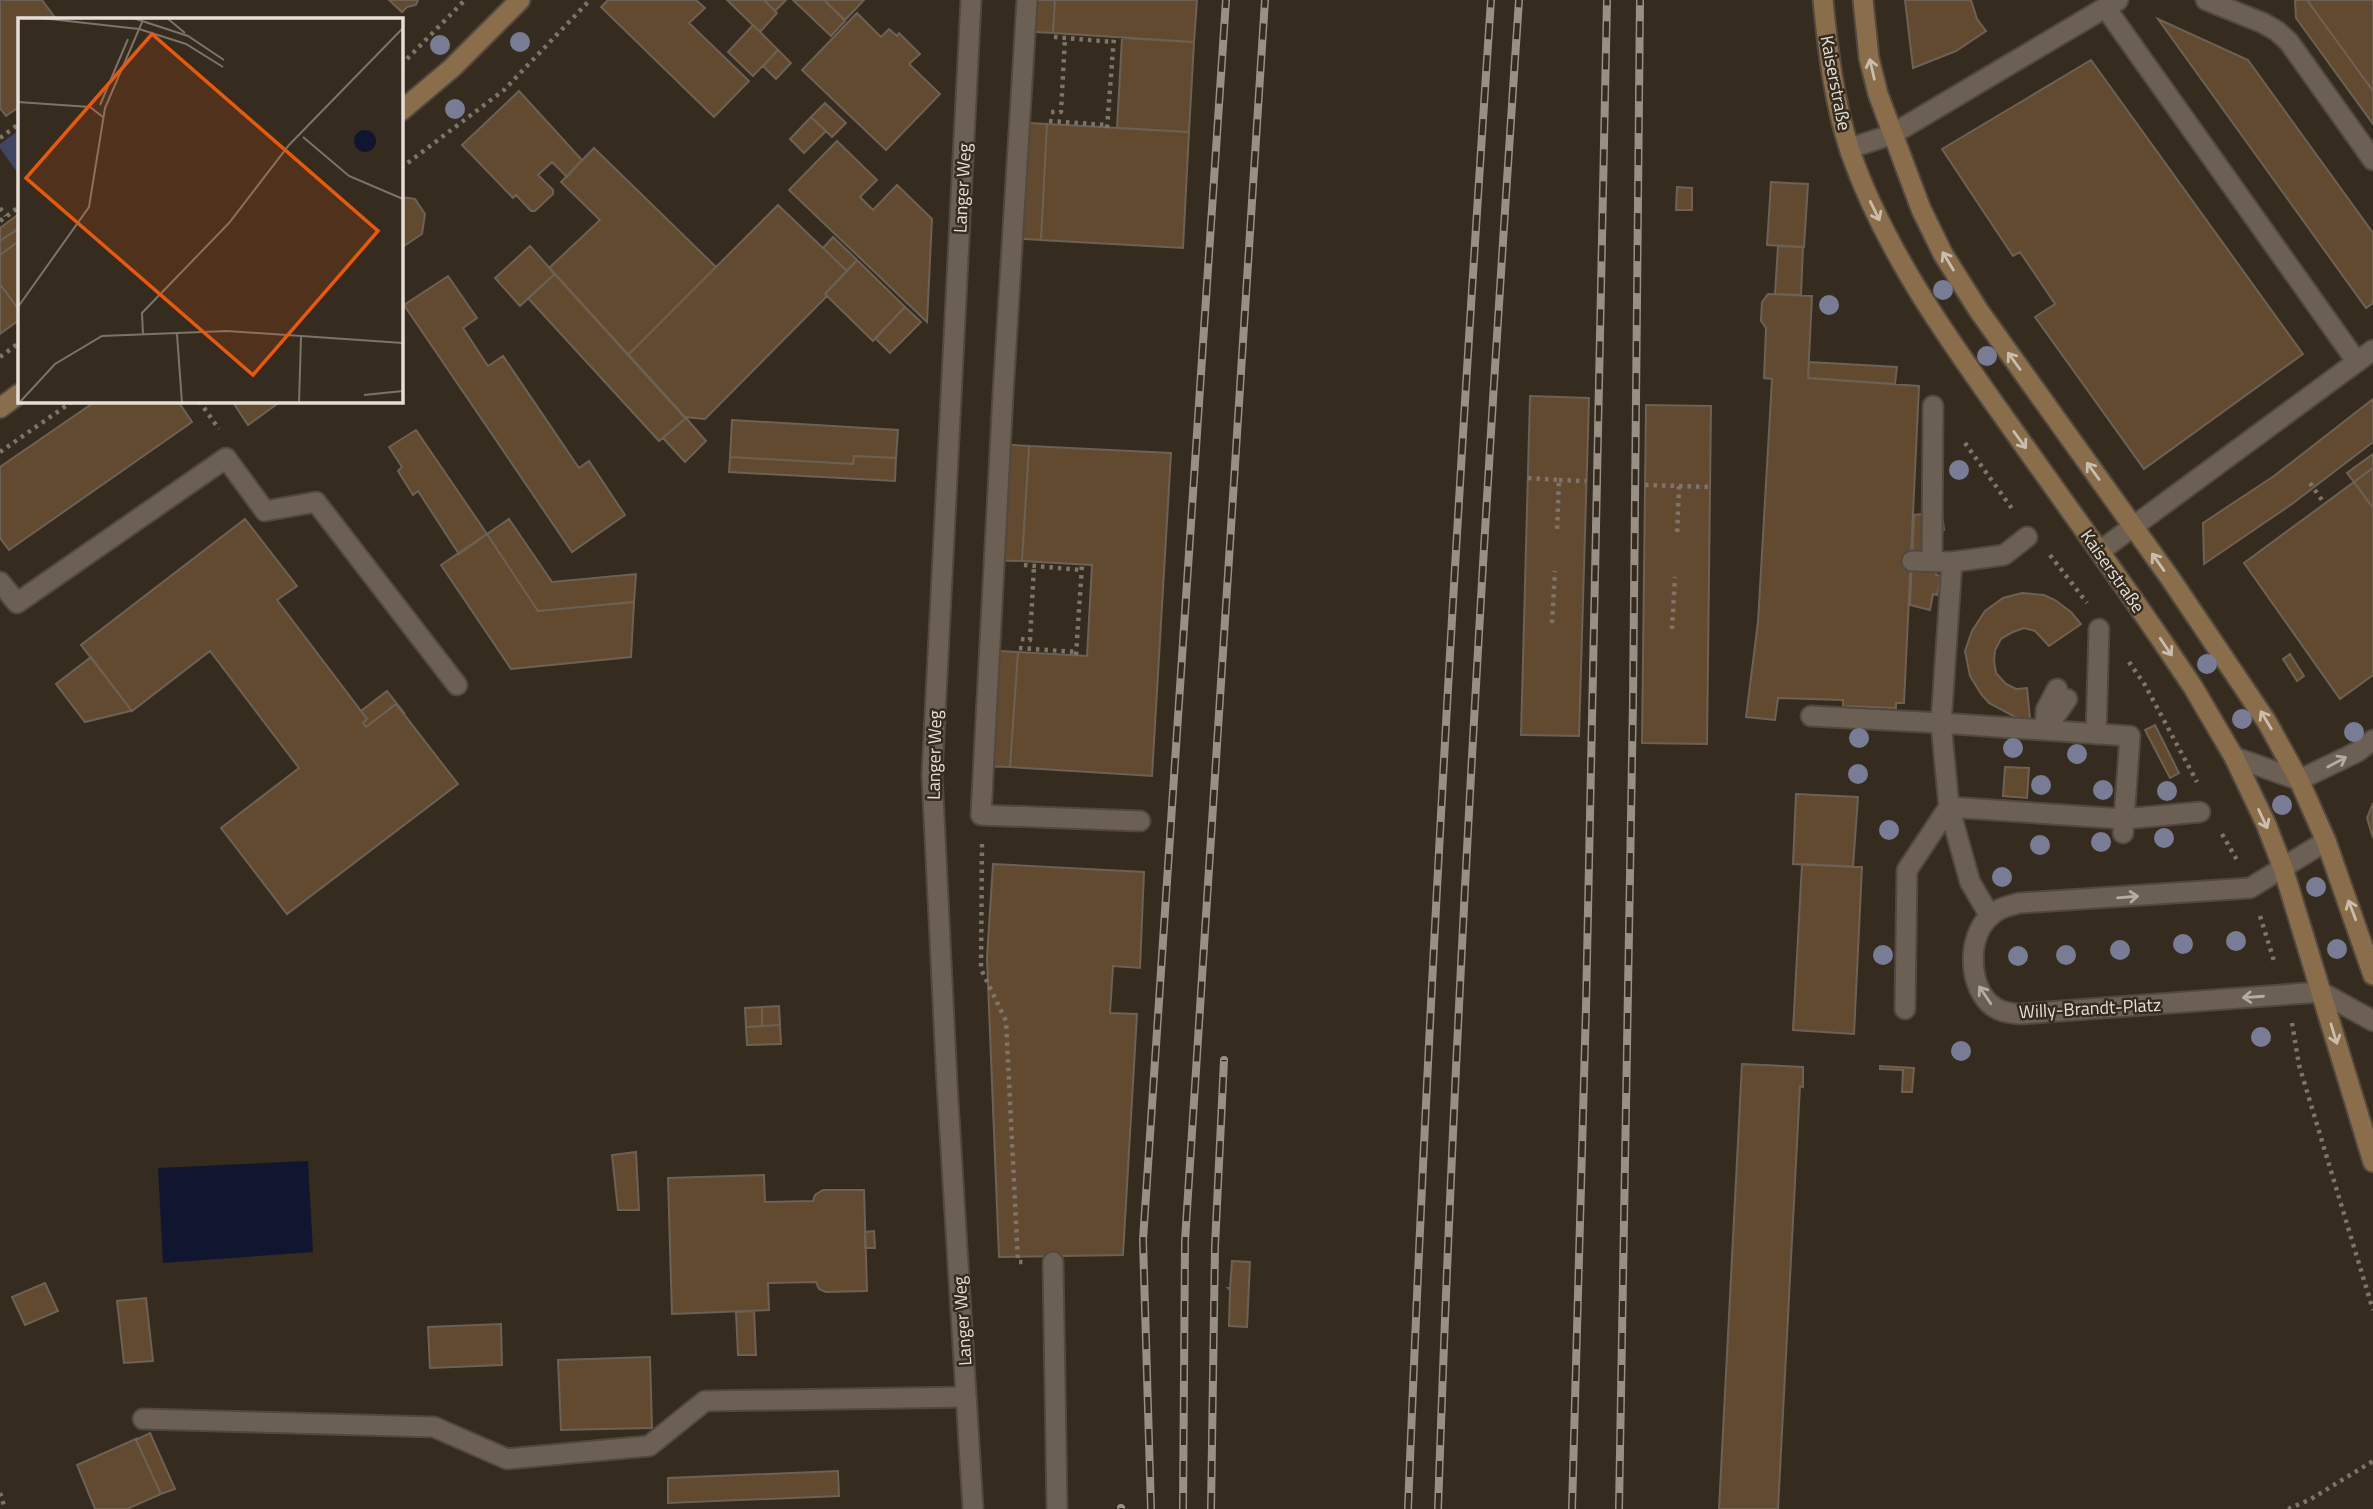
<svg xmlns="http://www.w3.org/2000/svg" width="2373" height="1509" font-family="'Titillium Web',sans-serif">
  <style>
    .green { fill: #404661 }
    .water { fill: #111630 }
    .building { fill: #624a30; stroke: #6d6154; stroke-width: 2 }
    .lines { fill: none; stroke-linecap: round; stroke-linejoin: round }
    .service-casing { stroke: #51483f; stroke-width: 23 }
    .pedestrian-casing { stroke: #51483f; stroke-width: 23 }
    .minor-casing { stroke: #51483f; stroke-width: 23 }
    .secondary-casing { stroke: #51483f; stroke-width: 23 }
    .path { stroke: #7d746a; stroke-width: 4.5; stroke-dasharray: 3.5 5; stroke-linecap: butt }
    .service { stroke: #6c6054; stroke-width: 19 }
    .pedestrian { stroke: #6c6054; stroke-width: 19 }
    .minor { stroke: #6c6054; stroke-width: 19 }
    .secondary { stroke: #8a6d4a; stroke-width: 19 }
    .rail-casing { stroke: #989086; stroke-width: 8 }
    .rail { stroke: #352b1f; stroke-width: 5; stroke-dasharray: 16; stroke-linecap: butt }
    .tree { fill: #797c95 }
    .oneway { stroke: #cabdad }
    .oneway2 { stroke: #b5aca3 }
    .labels { text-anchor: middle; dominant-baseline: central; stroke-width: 5; stroke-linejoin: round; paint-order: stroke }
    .street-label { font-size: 18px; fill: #e6dfd7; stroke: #352b1f }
    .inset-road { fill: none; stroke: #7c7369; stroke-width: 2 }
    .view { fill: #e8590c; fill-opacity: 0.15; stroke: #e8590c; stroke-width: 3.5 }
    .inset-edge { fill: none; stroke: #e6dfd7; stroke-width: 3.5 }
  </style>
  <rect width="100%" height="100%" fill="#352b1f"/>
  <!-- green -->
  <path class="green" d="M 19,130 L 19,175 L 0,148 L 0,144 Z"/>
  <!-- water -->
  <path class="water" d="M 308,1161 L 313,1252 L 163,1263 L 158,1168 Z"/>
  <!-- building -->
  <path class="building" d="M 0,0 L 42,0 L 56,19 L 19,19 L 19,107 L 6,116 L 0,108 Z
    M 389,0 L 418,0 L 416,5 L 407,7 L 402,12 Z
    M 608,0 L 696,0 L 705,8 L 689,23 L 749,81 L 714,117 L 601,7 Z
    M 727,0 L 764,0 L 777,13 L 760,32 Z
    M 764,0 L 786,0 L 775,11 Z
    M 793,0 L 824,0 L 845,21 L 831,36 Z
    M 824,0 L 864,0 L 845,20 Z
    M 1019,0 L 1055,0 L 1053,33 L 1017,31 Z
    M 1055,0 L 1197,0 L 1194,42 L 1053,33 Z
    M 1905,0 L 1971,0 L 1977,19 L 1986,31 L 1956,51 L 1913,68 Z
    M 2295,0 L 2307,0 L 2373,91 L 2373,124 L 2296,18 Z
    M 2307,0 L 2373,0 L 2373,91 Z
    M 857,13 L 881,37 L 889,29 L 897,36 L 899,33 L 920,54 L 909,64 L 940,94 L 886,150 L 802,70 Z
    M 2158,19 L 2248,60 L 2373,233 L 2373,303 L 2366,308 Z
    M 753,25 L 778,50 L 753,76 L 728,52 Z
    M 1122,38 L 1194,42 L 1189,132 L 1117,128 Z
    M 778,50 L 791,63 L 776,79 L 763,66 Z
    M 2091,60 L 2303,354 L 2144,469 L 2035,317 L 2055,304 L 2020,252 L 2013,256 L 1942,149 Z
    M 519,91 L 582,160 L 567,177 L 552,162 L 538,175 L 553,190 L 553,194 L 535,211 L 531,211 L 516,195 L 513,198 L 462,145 Z
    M 825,103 L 846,123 L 832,137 L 811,117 Z
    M 811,117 L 826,131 L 804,153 L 790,139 Z
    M 1012,122 L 1047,124 L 1041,240 L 1005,238 Z
    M 1047,124 L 1189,132 L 1183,248 L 1041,240 Z
    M 837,141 L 877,180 L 860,197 L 873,210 L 897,185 L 932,219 L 927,322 L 789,190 Z
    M 594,148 L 716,267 L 628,355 L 549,268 L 600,220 L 561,182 Z
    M 1771,182 L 1808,184 L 1804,247 L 1767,245 Z
    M 1677,187 L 1692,188 L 1692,210 L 1676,210 Z
    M 401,197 L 415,199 L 425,214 L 422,234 L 401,248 Z
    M 778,205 L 847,271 L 825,294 L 827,296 L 705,419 L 684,417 L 628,355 Z
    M 19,214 L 19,228 L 0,241 L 0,228 Z
    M 19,228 L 19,241 L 0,255 L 0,241 Z
    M 833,237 L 857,260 L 847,271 L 823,248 Z
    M 19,241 L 19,310 L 0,284 L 0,255 Z
    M 530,246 L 555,274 L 520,306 L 495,278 Z
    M 1778,246 L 1803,247 L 1801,295 L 1775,294 Z
    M 857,260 L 905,307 L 873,341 L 825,294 Z
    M 555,274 L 686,418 L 659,441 L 528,298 Z
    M 448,276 L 477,318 L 463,328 L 488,366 L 503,356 L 579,468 L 589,461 L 625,515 L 572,552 L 404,305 Z
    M 0,284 L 19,310 L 19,320 L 0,334 Z
    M 1768,294 L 1812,296 L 1808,378 L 1919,386 L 1904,703 L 1896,703 L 1896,708 L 1843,706 L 1843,700 L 1778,698 L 1775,720 L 1746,717 L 1758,622 L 1772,379 L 1764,378 L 1766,328 L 1761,321 L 1762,302 Z
    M 905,307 L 921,322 L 890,353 L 875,338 Z
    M 1809,362 L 1897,367 L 1895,384 L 1808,378 Z
    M 1530,396 L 1589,398 L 1579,736 L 1521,735 Z
    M 2373,399 L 2373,442 L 2292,504 L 2204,564 L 2203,523 L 2274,476 Z
    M 96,401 L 178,401 L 192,422 L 9,550 L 0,538 L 0,467 Z
    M 232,401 L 275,401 L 277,404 L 248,425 Z
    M 1646,405 L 1711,406 L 1707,744 L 1642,743 Z
    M 686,418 L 706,441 L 685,462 L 663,438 Z
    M 732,420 L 898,430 L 896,458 L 854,456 L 853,464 L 730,457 Z
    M 416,430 L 487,534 L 459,554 L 418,491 L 413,495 L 398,471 L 402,467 L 389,447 Z
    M 994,444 L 1029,446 L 1022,561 L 987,560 Z
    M 1029,446 L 1171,453 L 1152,776 L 1010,767 L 1018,652 L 1087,656 L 1092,565 L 1022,561 Z
    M 2373,454 L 2373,468 L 2354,482 L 2347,473 Z
    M 854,456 L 896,458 L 895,481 L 729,472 L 730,457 L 853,464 Z
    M 2373,468 L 2373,508 L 2354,482 Z
    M 2354,482 L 2373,508 L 2373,675 L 2340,699 L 2244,563 Z
    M 1942,512 L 1944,530 L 1939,531 L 1936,575 L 1941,576 L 1937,595 L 1933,594 L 1930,610 L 1910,605 L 1914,515 Z
    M 245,519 L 297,586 L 277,600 L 367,719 L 363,723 L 366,727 L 396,704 L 458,784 L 287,914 L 221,828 L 299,768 L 210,651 L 132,711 L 81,645 Z
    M 509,519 L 552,582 L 636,574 L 634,602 L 538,611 L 487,534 Z
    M 487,534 L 538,611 L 634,602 L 631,657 L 511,669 L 441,565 Z
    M 2022,593 L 2044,595 L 2055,600 L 2071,612 L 2081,624 L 2049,646 L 2035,631 L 2024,628 L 2013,632 L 2001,639 L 1995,650 L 1994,661 L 1996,673 L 2006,684 L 2016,689 L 2027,688 L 2030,718 L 2017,718 L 1989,703 L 1981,694 L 1970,676 L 1965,651 L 1972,631 L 1985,611 L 2003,598 Z
    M 982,650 L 1018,652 L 1010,767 L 976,766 Z
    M 2290,654 L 2304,676 L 2297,681 L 2283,659 Z
    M 91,657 L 131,710 L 130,711 L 85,722 L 56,684 Z
    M 387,691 L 405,714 L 396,704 L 366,727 L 363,723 L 367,719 L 361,711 Z
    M 2155,725 L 2179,773 L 2170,778 L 2145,730 Z
    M 2005,767 L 2029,768 L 2027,798 L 2003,796 Z
    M 1796,794 L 1858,797 L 1853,867 L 1793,864 Z
    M 2373,803 L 2373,838 L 2367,818 Z
    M 993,864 L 1144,872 L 1140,968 L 1113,966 L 1110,1013 L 1137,1014 L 1123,1255 L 999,1257 L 987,958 Z
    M 1802,864 L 1862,867 L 1854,1034 L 1793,1030 Z
    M 779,1006 L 780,1025 L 762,1026 L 762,1007 Z
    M 762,1007 L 762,1026 L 746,1027 L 745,1008 Z
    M 780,1025 L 781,1044 L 747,1045 L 746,1027 Z
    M 1742,1064 L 1803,1067 L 1803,1087 L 1800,1086 L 1778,1509 L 1719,1509 Z
    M 1880,1066 L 1914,1068 L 1912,1092 L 1902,1092 L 1903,1070 L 1880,1069 Z
    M 636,1152 L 639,1210 L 618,1210 L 612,1155 Z
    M 764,1175 L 765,1202 L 813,1201 L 815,1195 L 823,1190 L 864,1190 L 867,1291 L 826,1292 L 819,1289 L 816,1282 L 768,1283 L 769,1310 L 672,1314 L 668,1178 Z
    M 874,1231 L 875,1248 L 865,1248 L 865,1232 Z
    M 1232,1261 L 1250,1262 L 1247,1327 L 1229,1326 L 1230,1290 L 1228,1288 L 1230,1288 Z
    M 45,1283 L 58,1311 L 25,1325 L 12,1297 Z
    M 146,1298 L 153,1361 L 124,1363 L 117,1301 Z
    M 754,1311 L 756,1355 L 738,1355 L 736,1312 Z
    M 501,1324 L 502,1365 L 430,1368 L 428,1327 Z
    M 650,1357 L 652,1428 L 561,1430 L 558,1360 Z
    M 150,1433 L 175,1489 L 161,1494 L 136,1440 Z
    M 138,1438 L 136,1440 L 161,1494 L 127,1509 L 95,1509 L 77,1465 Z
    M 838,1471 L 839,1496 L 668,1503 L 668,1478 Z"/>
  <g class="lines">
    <!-- service casing -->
    <g class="service-casing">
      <path id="service" d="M 1027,0 L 1003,394 L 981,815 L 1140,821
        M 2206,0 L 2263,23 L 2277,31 L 2289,42 L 2373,160
        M 2105,7 L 2357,362
        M 1850,148 L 1891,135 L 2118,0
        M 2100,551 L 2373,350
        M 0,582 L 17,603 L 226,458 L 265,511 L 316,502 L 457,685
        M 2326,841 L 2250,888 L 2019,903 C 2008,906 1998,908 1989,917 C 1968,937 1968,982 1989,1003 C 1998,1012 2009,1013 2020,1014 L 2321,992 L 2373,1021
        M 1053,1262 L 1057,1509
        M 143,1419 L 434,1427 L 507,1459 L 649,1446 L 705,1401 L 966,1397"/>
    </g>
    <!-- pedestrian casing -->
    <g class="pedestrian-casing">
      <path id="pedestrian" d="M 1912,561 L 1952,562 L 2004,555 L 2027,537
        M 1932,561 L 1933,406
        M 1952,562 L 1941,723 L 2130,736 L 2123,833
        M 2057,689 L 2046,710 L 2045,730 L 2067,699
        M 1811,716 L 1941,723 L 1949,807 L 1970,882 L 1990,916
        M 2096,734 L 2099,629
        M 1905,1009 L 1907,870 L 1949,807 L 2124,819 L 2200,812"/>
    </g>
    <!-- minor casing -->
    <g class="minor-casing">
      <path id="minor" d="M 971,0 L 932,775 L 947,1084 L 973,1509
        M 2234,757 L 2299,780 L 2357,752 L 2373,740"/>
    </g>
    <!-- secondary casing -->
    <g class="secondary-casing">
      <path id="secondary" d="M 1823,0 C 1828,51 1834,102 1850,151 C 1884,249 1946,336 2006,420 C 2058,494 2111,566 2162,641 L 2193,687 L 2234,757 L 2266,824 L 2283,868 L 2373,1162
        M 1863,0 L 1869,58 L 1878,94 L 1921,209 L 1943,254 L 1979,311 L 2170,578 L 2267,722 L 2299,780 L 2326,841 L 2373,975
        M 401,111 L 452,68 L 520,0
        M 0,408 L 19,394"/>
    </g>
    <!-- path -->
    <path class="path" d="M 1054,37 L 1113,42
      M 401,65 L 465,0
      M 1051,112 L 1061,112 L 1065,38
      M 1049,121 L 1107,125
      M 1107,128 L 1114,37
      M 0,138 L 19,124
      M 401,168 L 504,90 L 590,0
      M 0,208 L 6,216
      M 0,221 L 19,207
      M 0,357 L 19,343
      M 199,401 L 219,429
      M 1965,443 L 2013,510
      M 0,452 L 73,401
      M 1528,478 L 1559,480 L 1557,530
      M 1559,480 L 1586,481
      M 2310,483 L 2324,503
      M 1645,485 L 1679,486 L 1677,536
      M 1679,486 L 1710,487
      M 2050,555 L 2087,603
      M 1024,565 L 1082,570
      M 1552,623 L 1555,571
      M 1672,629 L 1675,577
      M 1021,639 L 1030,640 L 1034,566
      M 1019,648 L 1076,652
      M 1076,655 L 1082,565
      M 2129,662 L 2145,685 L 2197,782
      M 2222,834 L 2237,860
      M 982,844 L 981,969 L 1006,1021 L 1018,1262 L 1023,1262
      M 2260,916 L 2275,964
      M 2292,1023 L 2299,1065 L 2373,1310
      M 0,1493 L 5,1509
      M 2288,1509 L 2311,1499 L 2373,1461"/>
    <!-- service -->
    <use href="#service" class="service"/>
    <!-- pedestrian -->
    <use href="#pedestrian" class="pedestrian"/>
    <!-- minor -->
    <use href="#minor" class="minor"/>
    <!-- secondary -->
    <use href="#secondary" class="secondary"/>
    <!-- rail casing -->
    <g class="rail-casing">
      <path id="rail" d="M 1121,1508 L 1121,1509
        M 1151,1509 L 1143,1240 L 1226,0
        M 1183,1509 L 1185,1241 L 1265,0
        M 1211,1509 L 1215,1246 L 1224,1060
        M 1408,1509 C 1428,1005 1457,503 1491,0
        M 1438,1509 C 1455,1006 1485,503 1519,0
        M 1572,1509 L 1586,1007 L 1607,0
        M 1619,1509 L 1633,701 L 1640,0"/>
    </g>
    <!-- rail -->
    <use href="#rail" class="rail"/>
  </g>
  <!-- trees -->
  <g class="tree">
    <circle cx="520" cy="42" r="10"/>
    <circle cx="440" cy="45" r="10"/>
    <circle cx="455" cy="109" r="10"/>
    <circle cx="1943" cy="290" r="10"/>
    <circle cx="1829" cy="305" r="10"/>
    <circle cx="1987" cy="356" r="10"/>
    <circle cx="1959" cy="470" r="10"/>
    <circle cx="2207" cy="664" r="10"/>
    <circle cx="2242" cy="719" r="10"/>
    <circle cx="2354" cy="732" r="10"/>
    <circle cx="1859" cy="738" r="10"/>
    <circle cx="2013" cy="748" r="10"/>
    <circle cx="2077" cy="754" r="10"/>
    <circle cx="1858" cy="774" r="10"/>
    <circle cx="2041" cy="785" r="10"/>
    <circle cx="2103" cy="790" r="10"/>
    <circle cx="2167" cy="791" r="10"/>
    <circle cx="2282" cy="805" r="10"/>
    <circle cx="1889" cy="830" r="10"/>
    <circle cx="2164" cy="838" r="10"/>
    <circle cx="2101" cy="842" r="10"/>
    <circle cx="2040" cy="845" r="10"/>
    <circle cx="2002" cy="877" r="10"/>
    <circle cx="2316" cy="887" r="10"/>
    <circle cx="2236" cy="941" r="10"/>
    <circle cx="2183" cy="944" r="10"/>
    <circle cx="2337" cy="949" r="10"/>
    <circle cx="2120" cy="950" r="10"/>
    <circle cx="1883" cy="955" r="10"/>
    <circle cx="2066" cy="955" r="10"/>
    <circle cx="2018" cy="956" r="10"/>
    <circle cx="2261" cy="1037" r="10"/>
    <circle cx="1961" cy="1051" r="10"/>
  </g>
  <!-- one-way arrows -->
  <defs><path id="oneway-shaft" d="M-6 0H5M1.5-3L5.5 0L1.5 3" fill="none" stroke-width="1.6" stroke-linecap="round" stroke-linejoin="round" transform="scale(1.75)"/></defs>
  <g class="oneway">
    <use href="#oneway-shaft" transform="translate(1872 69) rotate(-103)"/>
    <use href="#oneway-shaft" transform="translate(1875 211) rotate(64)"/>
    <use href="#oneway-shaft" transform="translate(1948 261) rotate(-121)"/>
    <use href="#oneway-shaft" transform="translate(2014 361) rotate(-126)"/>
    <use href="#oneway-shaft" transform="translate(2020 440) rotate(54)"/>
    <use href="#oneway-shaft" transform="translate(2093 471) rotate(-126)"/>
    <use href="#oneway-shaft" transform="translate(2158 562) rotate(-125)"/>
    <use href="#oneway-shaft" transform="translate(2166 647) rotate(56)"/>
    <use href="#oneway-shaft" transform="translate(2266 720) rotate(-121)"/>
    <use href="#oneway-shaft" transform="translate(2263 819) rotate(65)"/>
    <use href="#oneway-shaft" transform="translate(2352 910) rotate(-111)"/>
    <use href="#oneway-shaft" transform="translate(2334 1034) rotate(73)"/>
  </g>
  <g class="oneway2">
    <use href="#oneway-shaft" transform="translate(2337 762) rotate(-28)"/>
    <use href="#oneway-shaft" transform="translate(2128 897) rotate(-5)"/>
    <use href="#oneway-shaft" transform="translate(1985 995) rotate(-124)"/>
    <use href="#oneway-shaft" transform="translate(2253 997) rotate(176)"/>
  </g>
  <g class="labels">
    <!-- street labels -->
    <g class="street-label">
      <text transform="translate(1836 83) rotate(79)">Kaiserstraße</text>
      <text transform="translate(962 188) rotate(-87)">Langer Weg</text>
      <text transform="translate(2113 571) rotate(55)">Kaiserstraße</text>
      <text transform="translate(934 755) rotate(-89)">Langer Weg</text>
      <text transform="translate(2090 1008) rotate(-3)">Willy-Brandt-Platz</text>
      <text transform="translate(962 1321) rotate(-94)">Langer Weg</text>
    </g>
  </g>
  <!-- overview -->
  <g transform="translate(18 18)">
    <rect width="385" height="385" fill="#352b1f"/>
    <path d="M336 123a11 11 0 1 1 22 0a11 11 0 1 1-22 0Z" fill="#111630"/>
    <path class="inset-road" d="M 23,0 L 121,11 L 168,26 L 205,49M 115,0 L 170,18 L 206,42M 149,0 L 167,15M 0,84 L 72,89 L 85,99M 82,87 L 110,21M 285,119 L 331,158 L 385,181M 0,289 L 71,189 L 87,90 L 125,2M 159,316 L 164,385M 125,317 L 124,295 L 211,205 L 271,127 L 385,10M 346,377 L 385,373M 1,385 L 37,346 L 84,318 L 209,313 L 385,325M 281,385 L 283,319"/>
    <path class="view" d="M 134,16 L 360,213 L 235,357 L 8,160 Z"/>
    <rect width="385" height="385" class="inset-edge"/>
  </g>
</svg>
